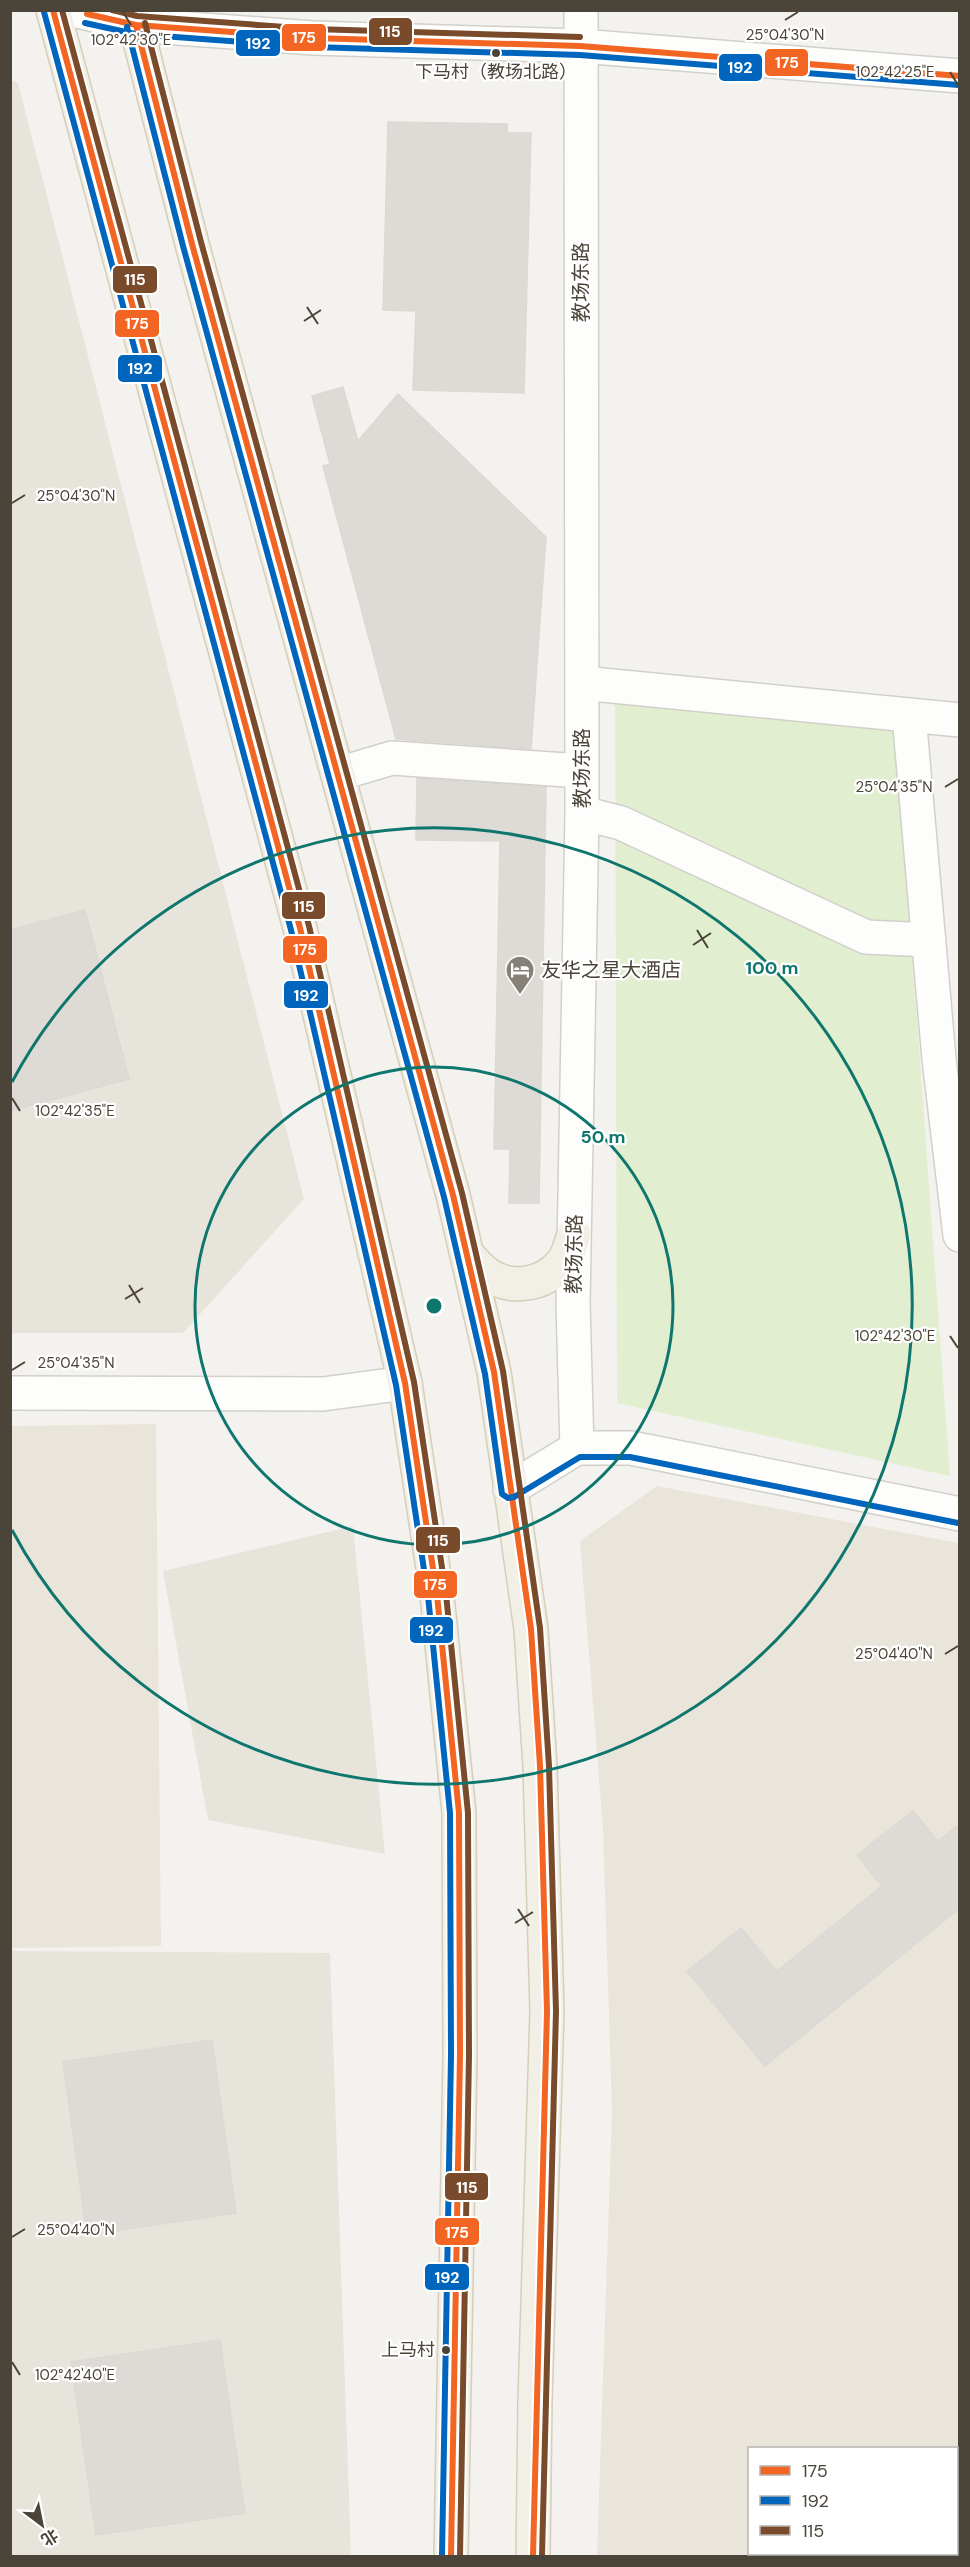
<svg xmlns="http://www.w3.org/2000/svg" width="970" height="2567" font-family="'DM Sans','Noto Sans SC',sans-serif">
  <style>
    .residential { fill: #e7e4dc }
    .education { fill: #eae5da; fill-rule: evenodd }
    .green { fill: #e1eecf }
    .building { fill: #dedbd6; stroke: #dcd9d4; stroke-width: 1.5 }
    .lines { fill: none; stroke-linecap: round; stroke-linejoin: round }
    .minor-casing { stroke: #d2d0cb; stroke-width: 36 }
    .major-casing { stroke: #d6cebb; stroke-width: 36 }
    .minor { stroke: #fdfdfc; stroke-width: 33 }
    .major { stroke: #f2efe6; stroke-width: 33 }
    .bus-1-casing { stroke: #fff; stroke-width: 10 }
    .bus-2-casing { stroke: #fff; stroke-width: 10 }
    .bus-3-casing { stroke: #fff; stroke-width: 10 }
    .bus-1 { stroke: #f26522; stroke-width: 6 }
    .bus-2 { stroke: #0065bd; stroke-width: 6 }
    .bus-3 { stroke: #7a4b2a; stroke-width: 6 }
    .ticks { fill: none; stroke: #4b4439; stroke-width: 2 }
    .ring { fill: none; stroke: #0f766e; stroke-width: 3 }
    .bus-dot { fill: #4b4439; stroke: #fff; stroke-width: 2 }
    .labels { text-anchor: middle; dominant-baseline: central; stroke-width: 4.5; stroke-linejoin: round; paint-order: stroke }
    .bus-label { font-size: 18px; fill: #4b4439; stroke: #fff }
    .street-label { font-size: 20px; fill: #4b4439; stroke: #fff }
    .poi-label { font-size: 20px; fill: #4b4439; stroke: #fff; text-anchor: start }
    .ticks-label { font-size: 15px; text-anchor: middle; fill: #4b4439; stroke: #fff; stroke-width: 4.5; stroke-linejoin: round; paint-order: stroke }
    .centre { fill: #0f766e; stroke: #fff; stroke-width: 3 }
    .ring-label { font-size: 18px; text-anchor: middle; font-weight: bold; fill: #0f766e; stroke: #fff; stroke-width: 4.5; stroke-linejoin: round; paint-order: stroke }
    .line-badge { stroke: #fff; stroke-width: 2 }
    .badge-label { font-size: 16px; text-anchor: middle; font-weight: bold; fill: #fff }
  </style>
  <rect width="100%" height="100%" fill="#f4f2ee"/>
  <!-- residential -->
  <path class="residential" d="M 10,80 L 18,83 L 304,1199 L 183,1333 L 11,1333 Z
    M 353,1526 L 385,1854 L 208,1820 L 163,1571 Z
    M 11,1951 L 330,1953 L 351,2556 L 11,2556 Z"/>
  <!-- education -->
  <path class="education" d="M 156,1424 L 161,1946 L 11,1948 L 11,1426 Z
    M 657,1486 L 959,1543 L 959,2556 L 597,2556 L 612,2111 L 603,1829 L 580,1541 ZM 750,2448 L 956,2448 L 956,2554 L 750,2554 Z"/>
  <!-- green -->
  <path class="green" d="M 615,699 L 896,730 L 950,1476 L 617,1403 Z"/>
  <!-- building -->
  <path class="building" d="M 388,122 L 507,124 L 507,133 L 531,133 L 524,393 L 413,390 L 416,311 L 383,310 Z
    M 343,387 L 358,441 L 398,394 L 546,537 L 531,749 L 396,739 L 323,466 L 330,464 L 312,396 Z
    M 417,778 L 546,787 L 539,1203 L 509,1203 L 510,1149 L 494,1149 L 500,841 L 416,840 Z
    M 85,910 L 129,1079 L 10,1111 L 10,930 Z
    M 913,1811 L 938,1841 L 960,1824 L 960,1908 L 765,2066 L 687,1971 L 741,1928 L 777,1971 L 882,1886 L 857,1855 Z
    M 212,2040 L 236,2213 L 87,2235 L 63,2062 Z
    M 220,2340 L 245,2513 L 96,2535 L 71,2362 Z"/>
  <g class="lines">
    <!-- minor casing -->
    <g class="minor-casing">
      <path id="minor" d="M 73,10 L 136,25 L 313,38 L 580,46 L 960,76
        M 582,683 L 960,720
        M 909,715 L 939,1059 L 960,1235
        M 338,774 L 392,758 L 581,771
        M 582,813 L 621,823 L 866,937 L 929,940
        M 10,1393 L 323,1394 L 405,1383
        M 577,1448 L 573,1304 L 582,813 L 581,10
        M 577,1448 L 631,1448 L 960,1514
        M 510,1489 L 577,1448"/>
    </g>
    <!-- major casing -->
    <g class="major-casing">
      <path id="major" d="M 53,10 L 300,928 L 405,1383 L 437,1595 L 459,1813 L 460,2055 L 451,2556
        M 132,10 L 192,244 L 453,1195 L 494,1372 L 531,1629 L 540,1766 L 547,2011 L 535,2401 L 533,2556
        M 467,1254 C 473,1261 480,1269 487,1274 C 510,1290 543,1286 561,1264 C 568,1257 571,1243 574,1234"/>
    </g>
    <!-- minor -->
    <use href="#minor" class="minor"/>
    <!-- major -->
    <use href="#major" class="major"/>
    <!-- bus-1 casing -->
    <g class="bus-1-casing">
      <path id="bus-1" d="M 53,10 L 300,928 L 405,1383 L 437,1595 L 459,1813 L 460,2055 L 451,2556
        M 87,14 L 136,25 L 313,38 L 580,46 L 960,76
        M 136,25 L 192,244 L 453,1195 L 494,1372 L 531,1629 L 540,1766 L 547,2011 L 533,2556"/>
    </g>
    <!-- bus-2 casing -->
    <g class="bus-2-casing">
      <path id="bus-2" d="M 44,12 L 291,930 L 396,1385 L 428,1596 L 450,1813 L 451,2055 L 442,2556
        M 85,23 L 135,34 L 312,47 L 580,55 L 959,85
        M 127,27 L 183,246 L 444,1197 L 485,1374 L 502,1494 L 508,1498 L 514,1497 L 580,1457 L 630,1457 L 958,1523"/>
    </g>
    <!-- bus-3 casing -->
    <g class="bus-3-casing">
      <path id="bus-3" d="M 62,10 L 309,926 L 414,1382 L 446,1594 L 468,1813 L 469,2055 L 460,2556
        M 112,10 L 137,16 L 313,29 L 580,37
        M 145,23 L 201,242 L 462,1193 L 503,1371 L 540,1628 L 549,1766 L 556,2011 L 542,2556"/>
    </g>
    <!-- bus-1 -->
    <use href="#bus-1" class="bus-1"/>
    <!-- bus-2 -->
    <use href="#bus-2" class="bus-2"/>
    <!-- bus-3 -->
    <use href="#bus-3" class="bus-3"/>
  </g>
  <!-- ticks -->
  <path class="ticks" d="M 123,12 L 131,25M 785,20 L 798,12M 950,72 L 958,85M 307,307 L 318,324M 304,321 L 321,310M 12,503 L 25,495M 945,787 L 958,779M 697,930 L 708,948M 693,945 L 711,933M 12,1098 L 20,1111M 129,1285 L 140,1303M 125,1299 L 143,1288M 950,1336 L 958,1348M 12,1370 L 25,1362M 945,1654 L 958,1646M 518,1909 L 529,1926M 515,1923 L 533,1912M 12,2237 L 25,2229M 12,2362 L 20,2375"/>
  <!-- distance rings -->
  <g class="ring">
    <circle cx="434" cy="1306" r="239"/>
    <path d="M12 1082A478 478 0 1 1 12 1530"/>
  </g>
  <!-- icons -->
  <defs>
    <g id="hotel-pin" transform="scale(1.5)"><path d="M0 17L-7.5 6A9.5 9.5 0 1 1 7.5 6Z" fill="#868178" stroke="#fff"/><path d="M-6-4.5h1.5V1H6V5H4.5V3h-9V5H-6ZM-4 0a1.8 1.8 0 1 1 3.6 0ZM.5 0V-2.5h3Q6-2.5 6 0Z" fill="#fff"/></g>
  </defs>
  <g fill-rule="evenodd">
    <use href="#hotel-pin" x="520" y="970"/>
  </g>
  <!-- markers -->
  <g class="bus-dot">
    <circle cx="496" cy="53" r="5"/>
    <circle cx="446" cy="2350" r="5"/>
  </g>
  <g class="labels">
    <!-- bus labels -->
    <g class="bus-label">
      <text x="496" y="72">下马村（教场北路）</text>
      <text x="435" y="2350" text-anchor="end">上马村</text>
    </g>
    <!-- street labels -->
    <g class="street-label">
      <text transform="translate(581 282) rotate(-90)">教场东路</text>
      <text transform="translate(582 768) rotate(-90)">教场东路</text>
      <text transform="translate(574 1254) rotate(-89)">教场东路</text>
    </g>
    <!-- poi labels -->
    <g class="poi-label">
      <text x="541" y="970">友华之星大酒店</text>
    </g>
  </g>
  <g class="ticks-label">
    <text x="785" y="40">25°04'30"N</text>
    <text x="131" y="45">102°42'30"E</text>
    <text x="895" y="77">102°42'25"E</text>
    <text x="76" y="501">25°04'30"N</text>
    <text x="894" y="792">25°04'35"N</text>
    <text x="75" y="1116">102°42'35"E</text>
    <text x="895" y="1341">102°42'30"E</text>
    <text x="76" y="1368">25°04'35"N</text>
    <text x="894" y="1659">25°04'40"N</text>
    <text x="76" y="2235">25°04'40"N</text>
    <text x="75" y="2380">102°42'40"E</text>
  </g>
  <circle cx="434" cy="1306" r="9" class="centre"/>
  <g class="ring-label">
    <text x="772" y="974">100 m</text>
    <text x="603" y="1143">50 m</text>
  </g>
  <g class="line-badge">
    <rect x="368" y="17" width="45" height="29" rx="6" fill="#7a4b2a"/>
    <rect x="281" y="23" width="46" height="29" rx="6" fill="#f26522"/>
    <rect x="235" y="29" width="46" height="28" rx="6" fill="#0065bd"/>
    <rect x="764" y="48" width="45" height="29" rx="6" fill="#f26522"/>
    <rect x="718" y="53" width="45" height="29" rx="6" fill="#0065bd"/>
    <rect x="112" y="265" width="46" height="29" rx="6" fill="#7a4b2a"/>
    <rect x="114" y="309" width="46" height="29" rx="6" fill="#f26522"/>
    <rect x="117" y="354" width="46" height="29" rx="6" fill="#0065bd"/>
    <rect x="281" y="891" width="45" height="29" rx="6" fill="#7a4b2a"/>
    <rect x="282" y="935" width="46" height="29" rx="6" fill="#f26522"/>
    <rect x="283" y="980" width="46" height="29" rx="6" fill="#0065bd"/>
    <rect x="415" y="1526" width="46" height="28" rx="6" fill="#7a4b2a"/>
    <rect x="413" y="1570" width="45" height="29" rx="6" fill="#f26522"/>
    <rect x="409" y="1616" width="45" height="28" rx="6" fill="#0065bd"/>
    <rect x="444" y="2172" width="45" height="29" rx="6" fill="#7a4b2a"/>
    <rect x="434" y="2217" width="46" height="29" rx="6" fill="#f26522"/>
    <rect x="424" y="2263" width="46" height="28" rx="6" fill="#0065bd"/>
  </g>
  <g class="badge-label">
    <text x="390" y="37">115</text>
    <text x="304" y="43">175</text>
    <text x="258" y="49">192</text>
    <text x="787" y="68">175</text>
    <text x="740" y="73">192</text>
    <text x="135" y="285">115</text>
    <text x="137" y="329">175</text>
    <text x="140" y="374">192</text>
    <text x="304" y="912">115</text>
    <text x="305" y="955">175</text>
    <text x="306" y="1001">192</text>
    <text x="438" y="1546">115</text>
    <text x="435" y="1590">175</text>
    <text x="431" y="1636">192</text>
    <text x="467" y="2193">115</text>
    <text x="457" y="2238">175</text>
    <text x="447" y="2283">192</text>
  </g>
  <!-- border -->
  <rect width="970" height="2567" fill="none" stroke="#4b4439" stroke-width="24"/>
  <!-- legend -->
  <rect x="748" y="2447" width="210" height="108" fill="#ffffff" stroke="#b7b4b0" stroke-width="1.5"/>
  <rect x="760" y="2466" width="30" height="9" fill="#f26522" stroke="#b7b4b0" stroke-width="1.5"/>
  <text x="802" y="2477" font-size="18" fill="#4b4439">175</text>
  <rect x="760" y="2496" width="30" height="9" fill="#0065bd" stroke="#b7b4b0" stroke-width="1.5"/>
  <text x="802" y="2507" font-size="18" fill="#4b4439">192</text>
  <rect x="760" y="2526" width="30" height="9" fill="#7a4b2a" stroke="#b7b4b0" stroke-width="1.5"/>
  <text x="802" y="2537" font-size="18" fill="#4b4439">115</text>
  <!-- north arrow -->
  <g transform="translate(42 2525) rotate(148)" stroke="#ffffff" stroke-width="4.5" paint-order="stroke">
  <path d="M0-4.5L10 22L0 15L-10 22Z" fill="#4b4439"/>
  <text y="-9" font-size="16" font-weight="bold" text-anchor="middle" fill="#4b4439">北</text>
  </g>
</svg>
